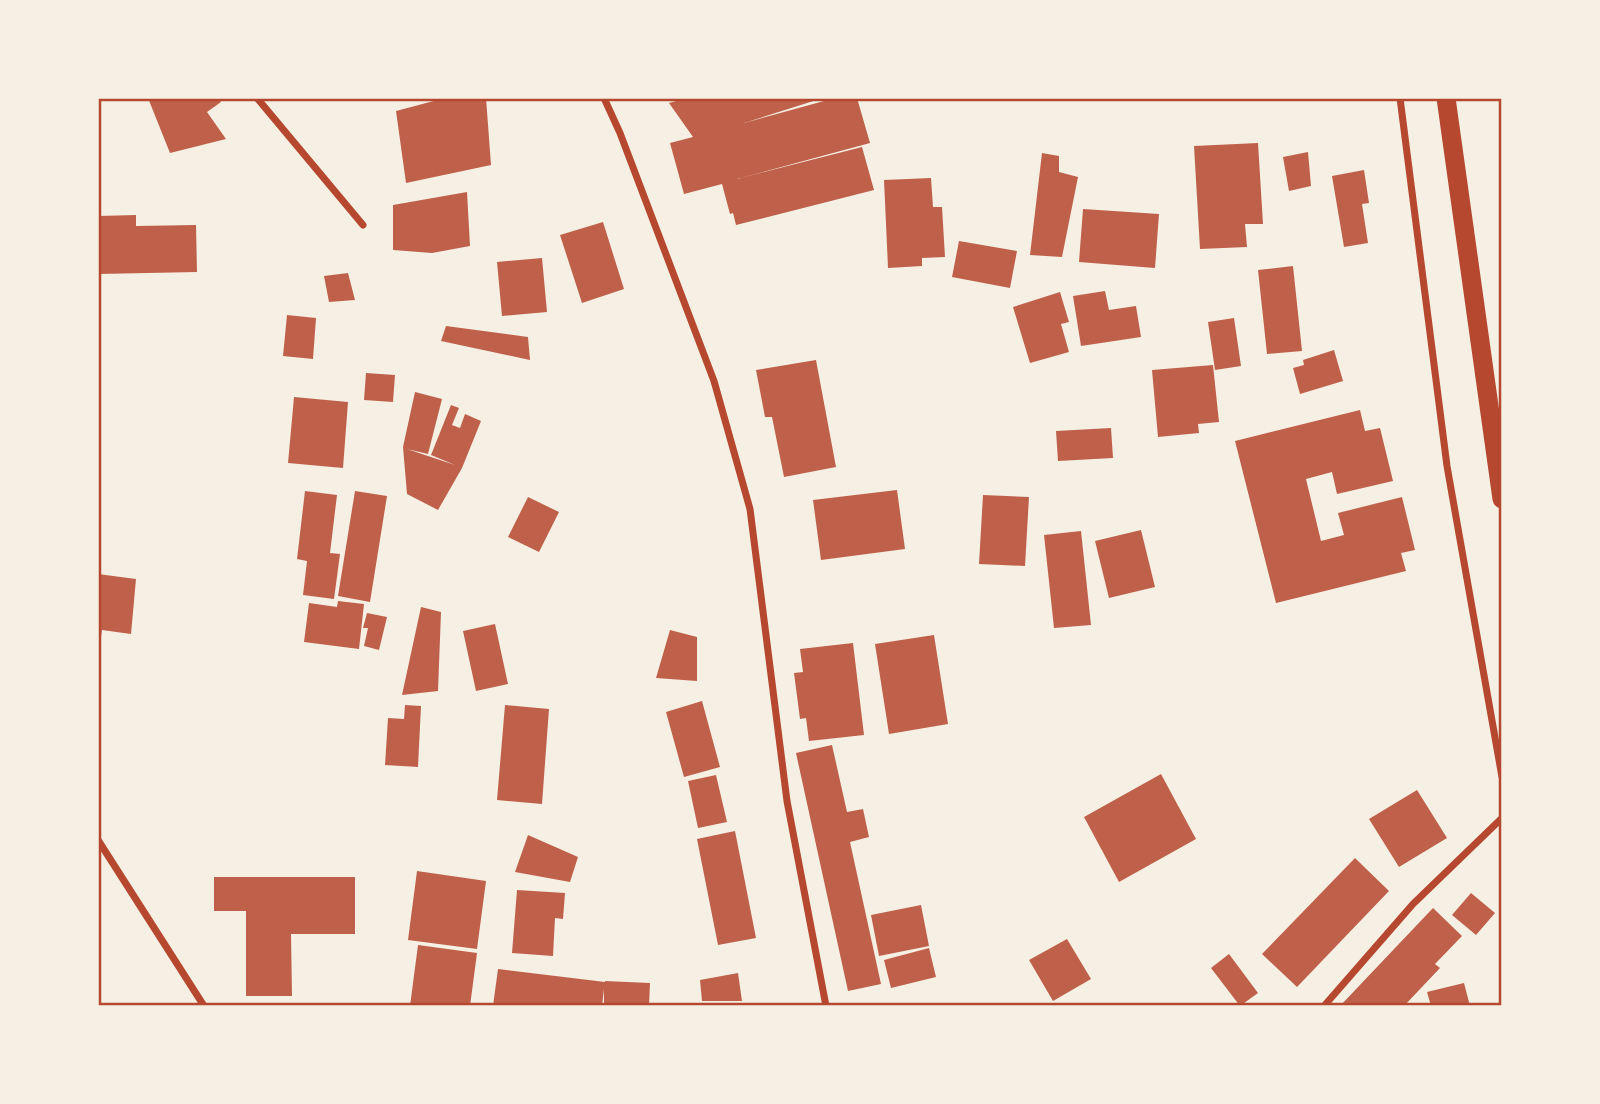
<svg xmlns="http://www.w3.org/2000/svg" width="1600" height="1104" font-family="Ubuntu,sans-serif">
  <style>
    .building { fill: #bf614a }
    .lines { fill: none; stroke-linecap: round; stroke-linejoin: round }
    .minor { stroke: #b5482f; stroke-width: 7 }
    .trunk { stroke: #b5482f; stroke-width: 19 }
    .neatline { fill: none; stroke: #b5482f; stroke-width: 2.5 }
  </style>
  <rect width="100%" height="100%" fill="#f6efe4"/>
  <!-- building -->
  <path class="building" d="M 148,98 L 219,98 L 221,102 L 207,112 L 226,139 L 170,153 Z
    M 445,98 L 486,98 L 491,165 L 406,183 L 396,111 Z
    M 687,98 L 823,98 L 744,123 L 835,98 L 857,98 L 870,143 L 737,179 L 862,147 L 874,190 L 736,225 L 733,213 L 730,214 L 722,184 L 684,194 L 670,143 L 693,137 L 669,103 Z
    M 1258,143 L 1263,224 L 1245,224 L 1247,247 L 1200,249 L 1194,146 Z
    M 1308,152 L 1311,186 L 1289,191 L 1283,157 Z
    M 1042,153 L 1059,156 L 1059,172 L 1078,177 L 1062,257 L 1030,255 Z
    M 1364,170 L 1369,203 L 1362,204 L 1368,243 L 1344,247 L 1332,176 Z
    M 931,178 L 933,207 L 942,207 L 945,257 L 922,258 L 922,266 L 888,268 L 884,180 Z
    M 467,192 L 470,246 L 432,253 L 393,250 L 393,205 Z
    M 1083,209 L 1159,214 L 1155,268 L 1079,262 Z
    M 136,215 L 136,226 L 196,225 L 197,272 L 98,274 L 98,216 Z
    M 603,222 L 624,289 L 582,303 L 560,235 Z
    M 959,241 L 1017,251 L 1010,288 L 952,277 Z
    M 542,258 L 547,312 L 502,316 L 497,262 Z
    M 1293,266 L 1302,351 L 1267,354 L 1258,270 Z
    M 348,273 L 355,300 L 329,302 L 324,276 Z
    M 1105,291 L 1109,310 L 1136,306 L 1141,337 L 1081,346 L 1073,296 Z
    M 1060,292 L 1069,322 L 1061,324 L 1069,352 L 1030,363 L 1013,307 Z
    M 287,315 L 316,318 L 313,359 L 283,356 Z
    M 1234,318 L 1241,366 L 1215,370 L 1208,322 Z
    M 446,326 L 528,337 L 530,360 L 441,341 Z
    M 1334,350 L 1343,381 L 1300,394 L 1293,368 L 1304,365 L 1303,360 Z
    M 816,360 L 836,467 L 784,477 L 772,417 L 765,417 L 756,370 Z
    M 1213,365 L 1219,422 L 1198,424 L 1199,433 L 1158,437 L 1152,370 Z
    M 366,373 L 395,375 L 393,402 L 364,400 Z
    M 415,392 L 442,399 L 428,454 L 407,449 L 455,465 L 431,455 L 451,405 L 459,408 L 452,425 L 460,428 L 465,414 L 481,421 L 462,468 L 438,510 L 407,494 L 403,447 Z
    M 294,397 L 348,402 L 343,468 L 288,463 Z
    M 1360,410 L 1365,431 L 1380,428 L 1393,481 L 1337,494 L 1332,472 L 1306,479 L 1321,541 L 1344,535 L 1338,513 L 1402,497 L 1415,550 L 1401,553 L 1406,571 L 1276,603 L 1235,441 Z
    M 1111,428 L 1113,458 L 1058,461 L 1056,431 Z
    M 897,490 L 905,549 L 821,560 L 813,500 Z
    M 305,491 L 337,495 L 330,553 L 340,554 L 334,599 L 303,595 L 307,561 L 297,559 Z
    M 355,491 L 387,496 L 370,602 L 338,596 Z
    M 983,495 L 1029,497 L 1025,566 L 979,564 Z
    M 528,497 L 559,512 L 539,552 L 508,537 Z
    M 1141,530 L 1155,587 L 1109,598 L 1095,541 Z
    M 1081,531 L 1091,625 L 1054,628 L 1044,535 Z
    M 98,574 L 136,579 L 131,634 L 102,630 L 101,637 L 98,636 Z
    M 338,601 L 364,604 L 359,649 L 304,642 L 309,603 L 337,607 Z
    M 421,607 L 441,612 L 438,691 L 402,695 Z
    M 367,613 L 387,617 L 379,650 L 364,646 L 368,628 L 363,628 Z
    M 495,624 L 508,684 L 476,691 L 463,631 Z
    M 670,630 L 697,637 L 697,681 L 656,678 Z
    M 934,635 L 948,724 L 889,734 L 875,644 Z
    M 853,643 L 864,735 L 809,741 L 806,718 L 800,719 L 794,673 L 803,672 L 800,649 Z
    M 702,701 L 720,767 L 684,777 L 666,712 Z
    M 405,705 L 421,706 L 418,767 L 385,765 L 388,718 L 404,719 Z
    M 505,705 L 549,709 L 542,804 L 497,800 Z
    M 832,745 L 847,812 L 863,809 L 869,837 L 850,842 L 881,984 L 848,991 L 796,753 Z
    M 1161,774 L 1196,839 L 1119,882 L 1084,817 Z
    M 716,775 L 727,822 L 698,828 L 688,781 Z
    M 1417,790 L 1447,838 L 1399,867 L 1369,819 Z
    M 735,831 L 756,938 L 718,945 L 697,839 Z
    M 528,835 L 578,857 L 570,882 L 515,872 Z
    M 1355,858 L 1389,891 L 1297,987 L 1262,954 Z
    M 417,871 L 486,881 L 477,949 L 408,940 Z
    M 214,877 L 355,877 L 355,934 L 291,934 L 292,996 L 246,996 L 246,911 L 214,911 Z
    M 517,890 L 565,893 L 563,919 L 555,918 L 553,956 L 512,953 Z
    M 1471,893 L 1495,913 L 1476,935 L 1452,915 Z
    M 921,905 L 929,946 L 879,956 L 871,915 Z
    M 1433,908 L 1462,936 L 1435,964 L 1440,968 L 1404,1006 L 1340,1006 Z
    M 1067,939 L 1091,979 L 1053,1001 L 1029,960 Z
    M 418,945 L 477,953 L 470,1006 L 410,1006 Z
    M 929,948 L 936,977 L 891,988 L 884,960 Z
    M 1229,954 L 1258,993 L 1240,1006 L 1211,968 Z
    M 498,969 L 605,982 L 605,981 L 650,983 L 649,1006 L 604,1006 L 604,989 L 602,1006 L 493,1006 Z
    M 738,973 L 742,1001 L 702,1001 L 700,980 Z
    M 1464,983 L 1470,1006 L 1431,1006 L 1427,992 Z"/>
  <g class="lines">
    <!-- minor -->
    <path class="minor" d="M 257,98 L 363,225
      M 604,98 L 620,133 L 714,381 L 750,509 L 787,801 L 826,1006
      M 1400,98 L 1447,466 L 1502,777
      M 98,840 L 204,1006
      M 1324,1006 L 1413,904 L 1502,818"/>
    <!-- trunk -->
    <path class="trunk" d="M 1446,98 L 1502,499"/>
  </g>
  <!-- border -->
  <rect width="1600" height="1104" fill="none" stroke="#f6efe4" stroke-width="200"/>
  <rect x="100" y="100" width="1400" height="904" class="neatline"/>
</svg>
